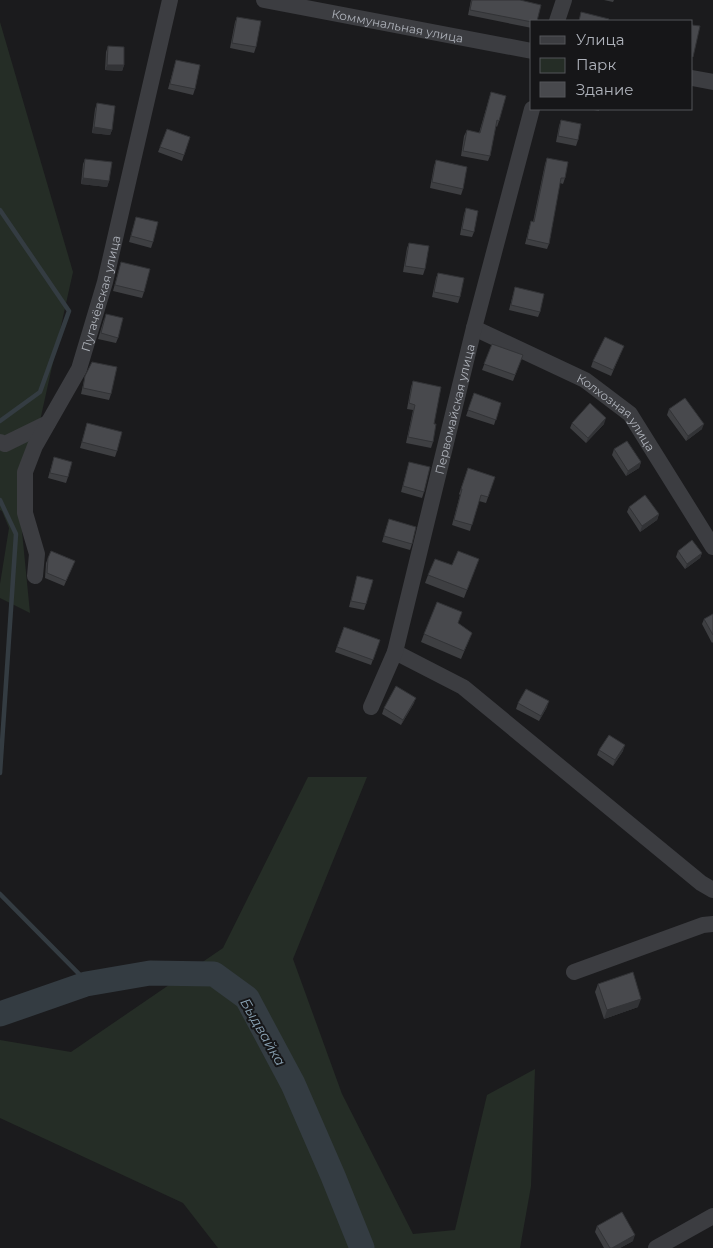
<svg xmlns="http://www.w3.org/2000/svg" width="713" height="1248" font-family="Montserrat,sans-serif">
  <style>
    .green { fill: #252d26 }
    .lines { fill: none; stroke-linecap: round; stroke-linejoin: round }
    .stream { stroke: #343c42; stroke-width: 4.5 }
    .river { stroke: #343c42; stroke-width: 25 }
    .minor { stroke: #3c3d41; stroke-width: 16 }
    .wall { fill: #3e3f42 }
    .shaded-wall { fill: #323336 }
    .building { fill: #48494d; stroke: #323336 }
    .labels { text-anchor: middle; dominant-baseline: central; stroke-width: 4; stroke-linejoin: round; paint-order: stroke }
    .street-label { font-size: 12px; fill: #afb3bb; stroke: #161618 }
    .water-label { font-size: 14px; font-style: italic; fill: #89a1b2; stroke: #161618 }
  </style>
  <rect width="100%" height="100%" fill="#1b1b1d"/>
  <!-- green -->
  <path class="green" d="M 0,22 L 73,272 L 20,511 L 30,613 L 0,598 L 0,584 L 9,528 L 2,511 L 0,510 Z
    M 308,777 L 367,777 L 293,959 L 342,1094 L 413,1234 L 455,1230 L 487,1095 L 535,1069 L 531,1186 L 520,1248 L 218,1248 L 183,1203 L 0,1118 L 0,1040 L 71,1052 L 223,948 Z"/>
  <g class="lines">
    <!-- stream -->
    <path class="stream" d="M 0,210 L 69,311 L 40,392 L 0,421
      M 0,500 L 16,534 L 0,773
      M 0,894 L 88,983"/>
    <!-- river -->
    <path class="river" d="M 0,1014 L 86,984 L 150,973 L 214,974 L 247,998 L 293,1084 L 333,1176 L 362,1248"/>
    <!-- minor -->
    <g class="minor">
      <path id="s1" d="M 264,0 L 532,51"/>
      <path d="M 557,21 L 564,0"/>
      <path d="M 692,78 L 713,82"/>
      <path id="s2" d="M 474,328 L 585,380 L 630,414 L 713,547"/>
      <path d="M 0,442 L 5,444 L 48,423"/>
      <path id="s3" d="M 35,576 L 37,554 L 25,513 L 25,472 L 35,446 L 79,369 L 105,282 L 170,0"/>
      <path d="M 395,652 L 463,687 L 701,883 L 713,890"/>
      <path id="s4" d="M 371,707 L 395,652 L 474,328 L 532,109"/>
      <path d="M 574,972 L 703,925 L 713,924"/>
      <path d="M 656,1248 L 713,1216"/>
    </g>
  </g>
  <!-- wall -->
  <path class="wall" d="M 471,0 L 520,0 L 532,21 L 532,28 L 468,15 Z
    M 604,0 L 614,0 L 613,2 Z
    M 237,17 L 256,47 L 254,53 L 230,48 L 235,22 Z
    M 108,46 L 124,65 L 122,71 L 105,70 L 106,52 Z
    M 176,60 L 195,89 L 193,95 L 168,89 Z
    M 491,92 L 499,121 L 497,127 L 496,126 L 490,156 L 488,161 L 461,156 L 464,136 L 467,130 L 479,133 Z
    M 97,103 L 112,130 L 110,135 L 92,133 L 95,109 Z
    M 589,109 L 599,109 L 599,111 Z
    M 561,120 L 578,140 L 576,146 L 556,142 L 559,126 Z
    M 167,129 L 190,137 L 182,161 L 158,152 Z
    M 547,158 L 565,178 L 563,184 L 560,183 L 549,244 L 547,249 L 525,244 L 531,221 L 533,222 L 545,164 Z
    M 85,159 L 109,181 L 107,187 L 81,184 L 83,164 Z
    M 436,160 L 463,189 L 461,195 L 430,188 L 434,166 Z
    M 466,208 L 474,232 L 472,237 L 460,235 L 464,214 Z
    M 136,217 L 153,242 L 151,248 L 129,242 Z
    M 409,243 L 425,269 L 423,275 L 403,272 L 407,248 Z
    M 121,262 L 144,292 L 142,298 L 113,291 Z
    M 438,273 L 460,297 L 458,303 L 432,297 L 436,278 Z
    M 515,287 L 540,312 L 538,317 L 509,310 Z
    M 104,319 L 118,338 L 116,343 L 98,339 Z
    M 492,344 L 523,355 L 513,381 L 482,370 Z
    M 624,346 L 611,376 L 591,367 L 593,361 Z
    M 85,376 L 111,394 L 109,400 L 81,394 Z
    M 413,381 L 434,424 L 433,442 L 431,448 L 406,443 L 413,410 L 407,409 L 411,387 Z
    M 474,393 L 501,403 L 494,425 L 466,416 Z
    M 669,409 L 702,429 L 686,441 L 667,415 Z
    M 87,423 L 117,451 L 115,457 L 80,448 Z
    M 572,423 L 604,424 L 586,443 L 570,428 Z
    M 614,449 L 641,462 L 639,468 L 626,476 L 612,455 Z
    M 54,457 L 68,477 L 66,483 L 48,478 Z
    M 409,462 L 424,492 L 422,498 L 401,492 Z
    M 468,468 L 495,477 L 486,503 L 479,501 L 470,531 L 452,525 L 460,495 L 459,494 Z
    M 629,507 L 659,514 L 657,520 L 640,532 L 627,512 Z
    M 387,525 L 412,544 L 410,550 L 382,542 Z
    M 51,551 L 75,561 L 64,586 L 45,578 L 46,563 Z
    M 678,551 L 702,553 L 700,558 L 685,569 L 676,557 Z
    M 479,559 L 464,598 L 425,583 L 428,575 L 452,565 Z
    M 357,576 L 366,604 L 364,610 L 349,607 Z
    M 713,614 L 713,642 L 712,643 L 702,624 L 704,619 Z
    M 458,623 L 472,633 L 461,659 L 421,642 L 424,634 Z
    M 344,627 L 380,640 L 371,665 L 335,652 Z
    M 414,703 L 401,725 L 382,714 L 384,708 Z
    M 518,703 L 547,707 L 539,721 L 516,709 Z
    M 599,750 L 623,751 L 613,766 L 597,755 Z
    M 598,984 L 638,1007 L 604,1019 L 595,992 Z
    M 597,1226 L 633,1241 L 620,1248 L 604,1248 L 595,1232 Z"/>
  <!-- shaded-wall -->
  <path class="shaded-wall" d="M 107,65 L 124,65 L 122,71 L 105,70 Z
    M 94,127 L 112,130 L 110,135 L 92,133 Z
    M 83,178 L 109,181 L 107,187 L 81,184 Z
    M 606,418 L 604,424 L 586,443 L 588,438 Z
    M 704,424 L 702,429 L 686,441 L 688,436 Z
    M 641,462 L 639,468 L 626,476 L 628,471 Z
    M 659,514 L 657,520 L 640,532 L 642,526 Z
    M 702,553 L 700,558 L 685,569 L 687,564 Z
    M 416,698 L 414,703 L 401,725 L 403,720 Z
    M 549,701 L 547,707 L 539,721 L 541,716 Z
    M 625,745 L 623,751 L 613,766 L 615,760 Z
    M 641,999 L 638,1007 L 604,1019 L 607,1010 Z
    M 635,1235 L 633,1241 L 620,1248 L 612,1248 Z"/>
  <!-- building -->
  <path class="building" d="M 472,0 L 520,0 L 541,5 L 537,21 L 532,21 L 532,22 L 470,10 Z
    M 581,12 L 609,19 L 608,21 L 579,21 Z
    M 237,17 L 261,21 L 256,47 L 232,43 Z
    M 692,25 L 700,26 L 693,57 L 692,56 Z
    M 108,46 L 124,47 L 124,65 L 107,65 Z
    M 176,60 L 200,65 L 195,89 L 170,84 Z
    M 491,92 L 506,96 L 499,121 L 497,120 L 490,156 L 463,151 L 467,130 L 480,133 Z
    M 97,103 L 115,106 L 112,130 L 94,127 Z
    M 561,120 L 581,124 L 578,140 L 558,136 Z
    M 167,129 L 190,137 L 184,155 L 160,147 Z
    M 547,158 L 568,162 L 565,178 L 561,178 L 549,244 L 527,239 L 531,221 L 534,222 Z
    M 85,159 L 112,162 L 109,181 L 83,178 Z
    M 436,160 L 467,167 L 463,189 L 432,182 Z
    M 466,208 L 478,211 L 474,232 L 462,229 Z
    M 136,217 L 158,222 L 153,242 L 131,236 Z
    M 409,243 L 429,246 L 425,269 L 405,266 Z
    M 121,262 L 150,269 L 144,292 L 115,285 Z
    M 438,273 L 464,278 L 460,297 L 434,292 Z
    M 515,287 L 544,294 L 540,312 L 511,305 Z
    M 106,314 L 123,318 L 118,338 L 101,333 Z
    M 605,337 L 624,346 L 613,370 L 593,361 Z
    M 492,344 L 523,355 L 515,375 L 484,364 Z
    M 92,362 L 117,367 L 111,394 L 83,388 L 85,376 Z
    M 413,381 L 441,387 L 434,424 L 436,424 L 433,442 L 408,437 L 415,405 L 409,403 Z
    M 474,393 L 501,403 L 496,420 L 468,410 Z
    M 685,398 L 704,424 L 688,436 L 669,409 Z
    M 590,403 L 606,418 L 588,438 L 572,423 Z
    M 87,423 L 122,432 L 117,451 L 82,442 Z
    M 627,441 L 641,462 L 628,471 L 614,449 Z
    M 54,457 L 72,462 L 68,477 L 50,473 Z
    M 409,462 L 430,467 L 424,492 L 403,486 Z
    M 468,468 L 495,477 L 488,497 L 481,495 L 472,525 L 454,520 L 462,489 L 461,489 Z
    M 645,495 L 659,514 L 642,526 L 629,507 Z
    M 389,519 L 416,527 L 412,544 L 384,536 Z
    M 692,540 L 702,553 L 687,564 L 678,551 Z
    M 51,551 L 75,561 L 66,581 L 47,573 L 48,558 Z
    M 458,551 L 479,559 L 467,590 L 428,575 L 435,559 L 452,565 Z
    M 357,576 L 373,580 L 366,604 L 351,601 Z
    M 437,602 L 462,612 L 458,623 L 472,633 L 464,651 L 424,634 Z
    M 713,614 L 713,635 L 704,619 Z
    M 344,627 L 380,640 L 373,660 L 337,647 Z
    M 396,686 L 416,698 L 403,720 L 384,708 Z
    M 526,689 L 549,701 L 541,716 L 518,703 Z
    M 609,735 L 625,745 L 615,760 L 599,750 Z
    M 633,972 L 641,999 L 607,1010 L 598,984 Z
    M 622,1212 L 635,1235 L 612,1248 L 610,1248 L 597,1226 Z"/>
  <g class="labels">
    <!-- street labels -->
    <g class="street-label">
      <text stroke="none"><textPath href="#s1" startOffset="136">Коммунальная улица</textPath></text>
      <text stroke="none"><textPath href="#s3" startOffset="301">Пугачёвская улица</textPath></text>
      <text stroke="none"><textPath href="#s4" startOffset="310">Первомайская улица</textPath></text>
      <text stroke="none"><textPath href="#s2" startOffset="168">Колхозная улица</textPath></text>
    </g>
    <!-- water labels -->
    <g class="water-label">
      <text transform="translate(263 1032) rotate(60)">Быдвайка</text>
    </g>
  </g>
  <!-- legend -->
  <rect x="530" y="20" width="162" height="90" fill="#161618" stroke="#535559"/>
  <rect x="540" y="36" width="25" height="8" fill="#3c3d41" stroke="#535559"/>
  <text x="576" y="45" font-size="15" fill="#afb3bb">Улица</text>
  <rect x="540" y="58" width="25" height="15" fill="#252d26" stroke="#535559"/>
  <text x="576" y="70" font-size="15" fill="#afb3bb">Парк</text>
  <rect x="540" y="82" width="25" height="15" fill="#48494d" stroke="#535559"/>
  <text x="576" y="95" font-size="15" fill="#afb3bb">Здание</text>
</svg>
